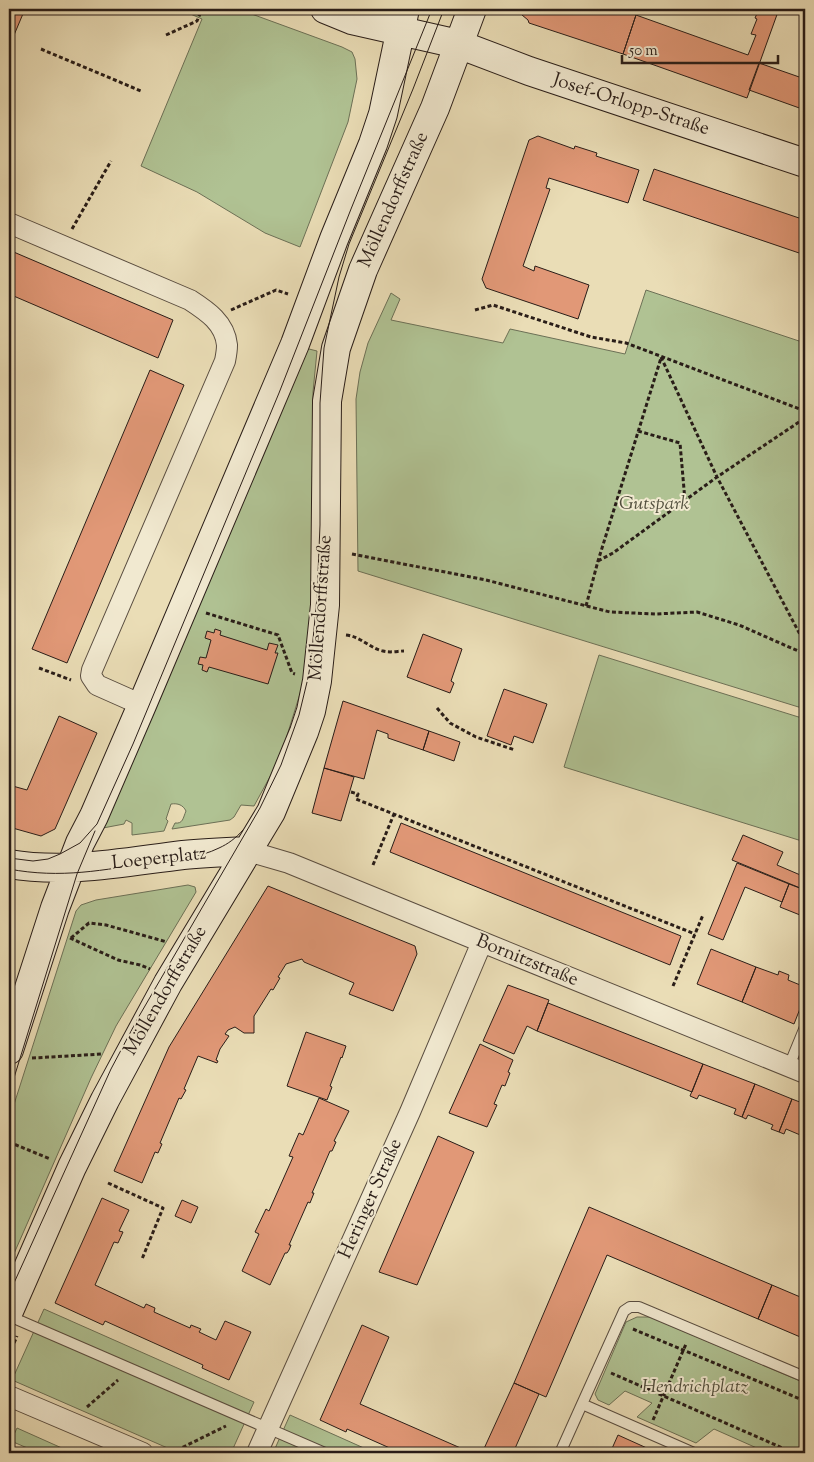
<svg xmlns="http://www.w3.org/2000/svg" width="814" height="1462" font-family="'Sorts Mill Goudy',serif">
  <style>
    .green { fill: #b0c293; stroke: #6c7056 }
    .building { fill: #e19877; stroke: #291d18 }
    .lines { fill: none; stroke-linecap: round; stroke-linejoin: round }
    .lane-casing { stroke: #594d40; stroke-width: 12 }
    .street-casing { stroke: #594d40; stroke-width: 22 }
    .secondary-casing { stroke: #291d18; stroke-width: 30 }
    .path { stroke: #291d18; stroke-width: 3; stroke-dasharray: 4 2.5; stroke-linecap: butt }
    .lane { stroke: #f1e9d0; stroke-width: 10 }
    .street { stroke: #f1e9d0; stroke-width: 20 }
    .secondary { stroke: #f1e9d0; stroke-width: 28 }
    .tram { stroke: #291d18; stroke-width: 1 }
    .labels { text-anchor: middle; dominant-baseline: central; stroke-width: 4; stroke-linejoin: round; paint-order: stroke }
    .street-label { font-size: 19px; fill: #291d18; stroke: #f1e9d0 }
    .park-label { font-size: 19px; font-style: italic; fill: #524f3d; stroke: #f1e9d0 }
  </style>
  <rect width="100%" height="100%" fill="#eaddb6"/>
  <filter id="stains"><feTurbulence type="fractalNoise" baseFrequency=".004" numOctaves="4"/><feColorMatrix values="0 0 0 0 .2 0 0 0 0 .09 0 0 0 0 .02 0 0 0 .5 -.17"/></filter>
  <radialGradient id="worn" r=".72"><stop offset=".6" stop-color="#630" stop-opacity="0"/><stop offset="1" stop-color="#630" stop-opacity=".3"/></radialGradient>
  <!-- green -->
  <path class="green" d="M 179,9 L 238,9 L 342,47 L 352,52 L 355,59 L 357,79 L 348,122 L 300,247 L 265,233 L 197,192 L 141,166 L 202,19 Z
    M 646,290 L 805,343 L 805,709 L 358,571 L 356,399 L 360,372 L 368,343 L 391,293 L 400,299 L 391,320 L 503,343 L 510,329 L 625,354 Z
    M 305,348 L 317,351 L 313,392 L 314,528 L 312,594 L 308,656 L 303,684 L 285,742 L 272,773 L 254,806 L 241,805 L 234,817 L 230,820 L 172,829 L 175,823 C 183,824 183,818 186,811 C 183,805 178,803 171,804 L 166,819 L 168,821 L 164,831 L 132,835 L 132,823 L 126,820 L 124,824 L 103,828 Z
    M 599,655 L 805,719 L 805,842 L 564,767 Z
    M 188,885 L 195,887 L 196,892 L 116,1026 L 91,1078 L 9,1265 L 9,1120 L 76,911 L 81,905 L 96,900 Z
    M 44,1309 L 254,1402 L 231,1453 L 179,1453 L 12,1380 Z
    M 637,1317 L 650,1317 L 805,1383 L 805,1453 L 768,1453 L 714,1429 L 696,1443 L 637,1417 L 652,1403 L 625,1391 L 609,1405 L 598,1400 L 595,1394 L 626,1322 Z
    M 290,1415 L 375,1453 L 273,1453 Z
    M 17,1428 L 73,1453 L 39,1453 L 11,1441 Z"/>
  <!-- building -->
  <path class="building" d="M 9,9 L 25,9 L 9,47 Z
    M 518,9 L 638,9 L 623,54 L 529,23 L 528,20 L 522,15 Z
    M 759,9 L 779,9 L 747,98 L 623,54 L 636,15 L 748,55 L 756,35 L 751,34 L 757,19 L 755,18 Z
    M 759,63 L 805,79 L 805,110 L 749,90 Z
    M 538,136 L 574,149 L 575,146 L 597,153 L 596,156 L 639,170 L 628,203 L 549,178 L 546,188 L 550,189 L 523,266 L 534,271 L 535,266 L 589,285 L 578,319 L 486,288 L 482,279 L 529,140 Z
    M 654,169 L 805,220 L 805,255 L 643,200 Z
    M 9,250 L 173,320 L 158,358 L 9,294 Z
    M 150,370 L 184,385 L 67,663 L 32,649 Z
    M 215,629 L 221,631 L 220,635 L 267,650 L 269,643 L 278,645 L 275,653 L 278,653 L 268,684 L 209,667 L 207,672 L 202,670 L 203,665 L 198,664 L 200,657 L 206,658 L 211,640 L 205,638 L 207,631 L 214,633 Z
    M 423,634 L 462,649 L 451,681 L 454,683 L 450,693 L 407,677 Z
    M 504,689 L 547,704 L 533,743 L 514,736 L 511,745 L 487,736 Z
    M 343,701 L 429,731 L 423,750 L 388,738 L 388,734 L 377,730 L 364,779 L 324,768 Z
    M 59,716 L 97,733 L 55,829 L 41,836 L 9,827 L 9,785 L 27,790 Z
    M 429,731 L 460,742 L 454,761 L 423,750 Z
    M 324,768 L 354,777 L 341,821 L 312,813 Z
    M 401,823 L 681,936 L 670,965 L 390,852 Z
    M 743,835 L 783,852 L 777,865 L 805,877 L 805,890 L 732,860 Z
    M 737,863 L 789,884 L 782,902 L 745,887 L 723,940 L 708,934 Z
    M 789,884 L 805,890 L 805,917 L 780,907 Z
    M 268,886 L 415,946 L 417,954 L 393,1011 L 349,994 L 354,983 L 304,962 L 302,959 L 286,964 L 278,977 L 280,978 L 273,990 L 271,989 L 254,1016 L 254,1033 L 244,1033 L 235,1027 L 228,1030 L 225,1034 L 229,1036 L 220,1049 L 216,1060 L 218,1061 L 217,1063 L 198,1056 L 184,1089 L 186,1090 L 181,1099 L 179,1098 L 160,1143 L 162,1144 L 158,1153 L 155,1152 L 142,1183 L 114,1171 L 169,1047 Z
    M 711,949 L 756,967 L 742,1002 L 697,984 Z
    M 756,967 L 778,975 L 779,971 L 789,975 L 788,980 L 805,987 L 805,996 L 794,1024 L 742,1002 Z
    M 508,985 L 549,1000 L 537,1031 L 527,1026 L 514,1054 L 483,1041 Z
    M 548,1003 L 703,1064 L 692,1092 L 537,1031 Z
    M 306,1032 L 346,1046 L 342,1058 L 341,1057 L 330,1086 L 332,1087 L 327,1100 L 287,1086 Z
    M 480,1044 L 513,1060 L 508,1072 L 510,1073 L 505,1086 L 502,1085 L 494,1104 L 497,1105 L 487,1127 L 449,1113 Z
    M 703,1064 L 755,1084 L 742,1117 L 734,1114 L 736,1109 L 699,1095 L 697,1099 L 690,1096 Z
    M 755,1084 L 792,1099 L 779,1132 L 771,1129 L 773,1125 L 748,1115 L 746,1119 L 742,1117 Z
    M 319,1098 L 349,1111 L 334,1141 L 336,1142 L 332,1151 L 330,1151 L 312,1193 L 314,1193 L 310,1203 L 308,1202 L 289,1245 L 291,1245 L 289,1250 L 287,1253 L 285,1253 L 270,1285 L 242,1271 L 259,1234 L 255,1232 L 266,1209 L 269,1211 L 293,1157 L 289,1156 L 299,1133 L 303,1135 Z
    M 792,1099 L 805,1104 L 805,1137 L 786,1129 L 784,1134 L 779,1132 Z
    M 438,1136 L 474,1152 L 417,1285 L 379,1272 Z
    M 102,1198 L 129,1210 L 119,1231 L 123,1232 L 118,1243 L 114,1242 L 95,1285 L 144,1308 L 146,1304 L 155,1308 L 154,1312 L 190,1328 L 191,1325 L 201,1329 L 199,1332 L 216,1340 L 225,1321 L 251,1332 L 229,1380 L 202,1368 L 203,1365 L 105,1321 L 103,1325 L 55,1303 Z
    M 182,1200 L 198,1207 L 191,1223 L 175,1216 Z
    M 589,1207 L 772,1285 L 758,1319 L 607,1255 L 546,1397 L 514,1383 Z
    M 772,1285 L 805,1299 L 805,1339 L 758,1319 Z
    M 362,1325 L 389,1337 L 360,1404 L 472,1453 L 401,1453 L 347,1429 L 346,1432 L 320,1420 Z
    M 514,1383 L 539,1394 L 513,1453 L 482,1453 Z
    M 618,1435 L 649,1449 L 650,1448 L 658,1452 L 658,1453 L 610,1453 Z"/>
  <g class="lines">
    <!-- lane casing -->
    <g class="lane-casing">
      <path id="lane" d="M 789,1066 L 805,1027
        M 9,1316 L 325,1453
        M 560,1453 L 582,1404
        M 694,1453 L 582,1404 L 624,1311 L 630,1307 L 639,1307 L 805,1377"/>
    </g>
    <!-- street casing -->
    <g class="street-casing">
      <path id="street" d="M 9,223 L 190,300 C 207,311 225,323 227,345 C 227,350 226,356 225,361 L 92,670 L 91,676 L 97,685 L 142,705
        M 248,851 L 289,863 L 482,942 L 805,1073
        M 9,1396 L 143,1453
        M 257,1453 L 410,1112 L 482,942"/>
    </g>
    <!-- secondary casing -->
    <g class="secondary-casing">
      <path id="secondary" d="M 325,9 L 352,20 L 458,44 L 529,71 L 805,163
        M 9,864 C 67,874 125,862 183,855 C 204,853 226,852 248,851
        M 9,1050 L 55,908 L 80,843 L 94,816 L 142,705 L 295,344 L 334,239 L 373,144 L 383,114 L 405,9
        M 9,1311 L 72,1167 L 105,1100 L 168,983 L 271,812 L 304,732 L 311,711 L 317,681 L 325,605 L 327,401 L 336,348 L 363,270 L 435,108 L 472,9"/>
    </g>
    <!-- path -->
    <path class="path" d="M 166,35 L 197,21 L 202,9
      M 41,49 L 141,91
      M 9,118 L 12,117
      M 72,229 L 111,161
      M 231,310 L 276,290 L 288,294
      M 475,310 L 493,305 L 591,337 L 626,343 L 805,411
      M 661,357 L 717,477 L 805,644
      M 638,431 L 680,443 L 685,501
      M 352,554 L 486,580 L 610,612 L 656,614 L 697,612 L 739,625 L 805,654
      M 598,561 L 613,553 L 717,477 L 805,418
      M 586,606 L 598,561 L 661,358
      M 206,613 L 278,635 L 292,673 L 295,674
      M 346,635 C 362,637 369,648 383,651 C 390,653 398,651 404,651
      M 39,668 L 71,680
      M 437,708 L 450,723 L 476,737 L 515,750
      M 351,792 L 358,794 L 356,799 L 695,934
      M 373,865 L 394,814
      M 70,938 L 118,960 L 140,965 L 150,969
      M 71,938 L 89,923 L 106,925 L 167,942
      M 673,986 L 703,915
      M 32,1058 L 103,1054
      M 9,1142 L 50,1159
      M 108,1183 L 163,1208 L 142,1259
      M 633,1329 L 805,1401
      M 9,1355 L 17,1336
      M 611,1373 L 794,1453
      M 87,1407 L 118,1380
      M 653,1420 L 686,1344
      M 171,1453 L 226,1426"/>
    <!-- lane -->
    <use href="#lane" class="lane"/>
    <!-- street -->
    <use href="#street" class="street"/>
    <!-- secondary -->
    <use href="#secondary" class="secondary"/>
    <!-- tram -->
    <path class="tram" d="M 9,858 L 33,861 L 48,859 L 60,854 L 80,843 L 97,824 L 133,744 L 279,393 L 351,209 L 432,9
      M 9,869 C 61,879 103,870 155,862 C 176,859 199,858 219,848 C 228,844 236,838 243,830
      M 9,1094 L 77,874 L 95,831
      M 9,1294 L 111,1069 L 138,1018 L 260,808 L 281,765 L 299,715 L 308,678 L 311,661 L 317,597 L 320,525 L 320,403 L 324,348 L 339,277 L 349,244 L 413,89 L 444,9"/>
  </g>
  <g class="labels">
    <!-- street labels -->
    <g class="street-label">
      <text transform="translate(631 105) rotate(18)">Josef-Orlopp-Straße</text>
      <text transform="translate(394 200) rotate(-66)">Möllendorffstraße</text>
      <text transform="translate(321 608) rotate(-86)">Möllendorffstraße</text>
      <text transform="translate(159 859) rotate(-6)">Loeperplatz</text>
      <text transform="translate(527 961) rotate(22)">Bornitzstraße</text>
      <text transform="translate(166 991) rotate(-60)">Möllendorffstraße</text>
      <text transform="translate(371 1199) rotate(-66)">Heringer Straße</text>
    </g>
    <!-- park labels -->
    <g class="park-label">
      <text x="654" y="504">Gutspark</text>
      <text x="695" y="1387">Hendrichplatz</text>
    </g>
  </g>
  <!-- margin -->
  <rect width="814" height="1462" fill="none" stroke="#eaddb6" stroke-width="30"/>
  <rect x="10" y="10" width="794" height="1442" fill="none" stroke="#291d18" stroke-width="2.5"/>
  <rect x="15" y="15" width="784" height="1432" fill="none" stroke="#291d18"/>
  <!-- scale -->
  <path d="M622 55v8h156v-8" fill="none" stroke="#291d18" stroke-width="2.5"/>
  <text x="629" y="55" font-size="15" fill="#291d18" stroke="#f1e9d0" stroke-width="4" paint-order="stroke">50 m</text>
  <rect width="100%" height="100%" filter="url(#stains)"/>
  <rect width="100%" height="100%" fill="url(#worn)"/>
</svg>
